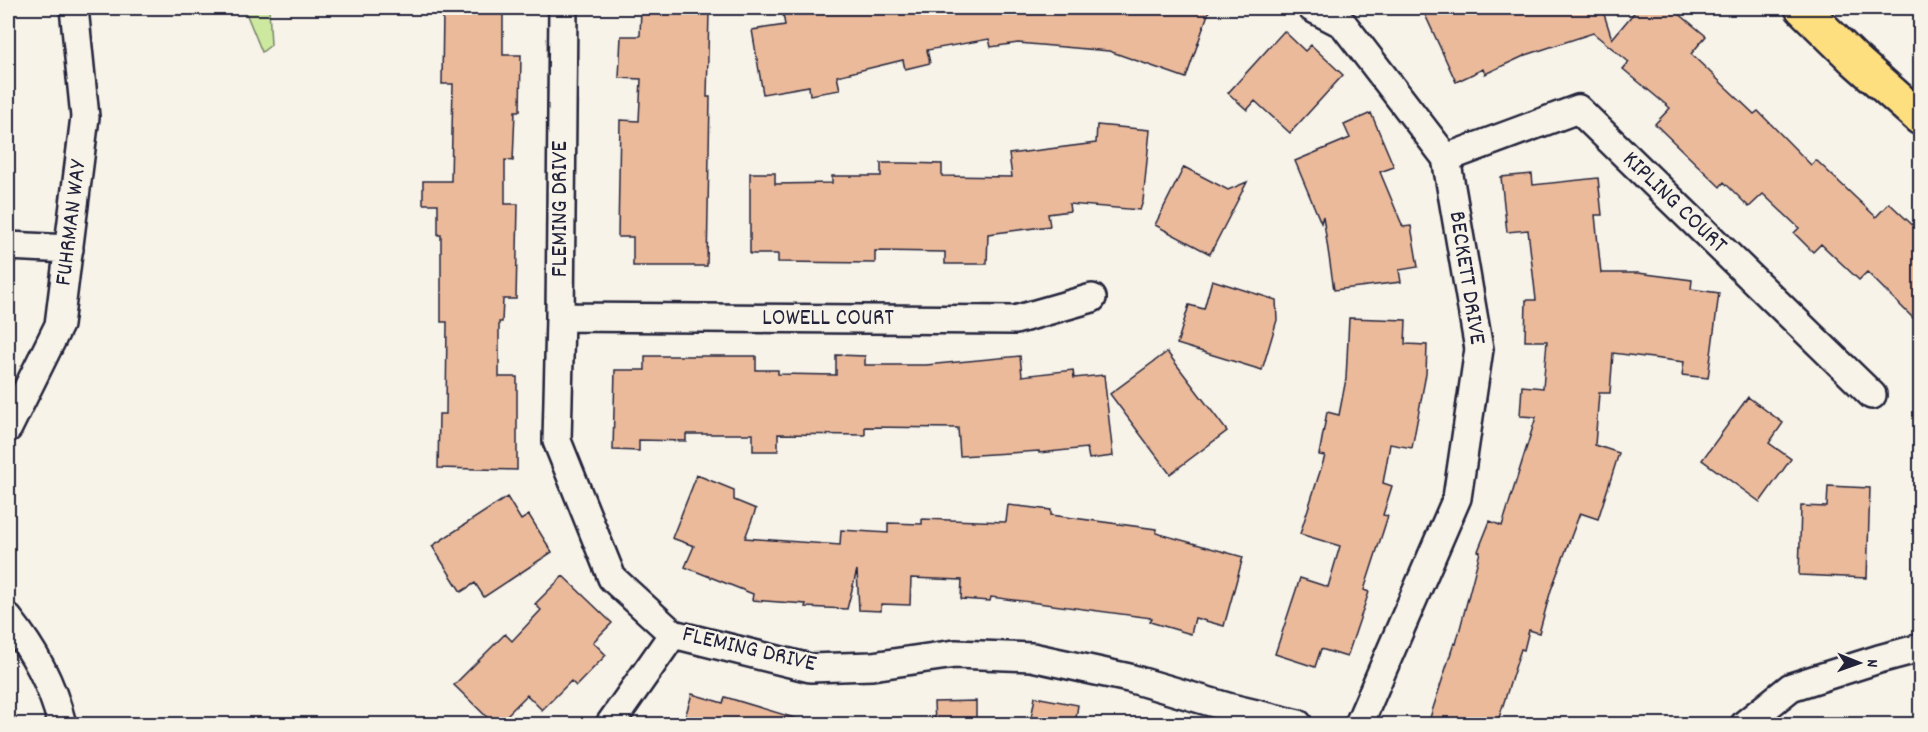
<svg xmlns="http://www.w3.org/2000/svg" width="1928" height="732" font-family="Dekko,sans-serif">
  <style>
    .green { fill: #cde89f; stroke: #78856d; stroke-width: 1.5 }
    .building { fill: #ebba9b; stroke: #22223b; stroke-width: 1.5 }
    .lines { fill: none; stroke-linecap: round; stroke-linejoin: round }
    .minor-casing { stroke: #22223b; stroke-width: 32 }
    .major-casing { stroke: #22223b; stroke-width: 38 }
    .minor { stroke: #f7f3e8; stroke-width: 27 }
    .major { stroke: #fedf80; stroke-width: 33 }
    .labels { text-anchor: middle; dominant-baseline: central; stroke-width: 5; stroke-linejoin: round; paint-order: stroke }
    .street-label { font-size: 24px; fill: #22223b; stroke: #f7f3e8 }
  </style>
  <rect width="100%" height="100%" fill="#f7f3e8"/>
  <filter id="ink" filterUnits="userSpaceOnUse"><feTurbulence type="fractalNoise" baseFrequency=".0167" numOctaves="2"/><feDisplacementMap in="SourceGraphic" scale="12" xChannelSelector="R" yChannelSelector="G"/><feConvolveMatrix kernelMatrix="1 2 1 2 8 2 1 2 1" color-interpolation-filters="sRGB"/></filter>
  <g filter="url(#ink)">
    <!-- green -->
    <path class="green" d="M 244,8 L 269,8 L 271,45 L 262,52 Z"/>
    <!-- building -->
    <path class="building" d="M 782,8 L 1210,8 L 1186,78 L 1109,51 L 1018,43 L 991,47 L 989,39 L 927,50 L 930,63 L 905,69 L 903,60 L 837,76 L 840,90 L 810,95 L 809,86 L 763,94 L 752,30 L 785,25 Z
      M 1422,8 L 1602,8 L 1612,39 L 1638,8 L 1672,8 L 1706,36 L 1691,54 L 1754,114 L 1758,111 L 1811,165 L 1816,160 L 1876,217 L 1889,203 L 1920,232 L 1920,325 L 1867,272 L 1859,280 L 1821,244 L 1813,252 L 1794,233 L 1799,228 L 1763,194 L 1749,207 L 1724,182 L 1720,187 L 1655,124 L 1670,108 L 1623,69 L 1629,62 L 1593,33 L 1526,55 L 1485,74 L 1483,69 L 1456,82 Z
      M 641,9 L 709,12 L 707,97 L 710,97 L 707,266 L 633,266 L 633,237 L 618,237 L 620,120 L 639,121 L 641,79 L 619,78 L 621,36 L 640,36 Z
      M 443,10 L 503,11 L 503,55 L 521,55 L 520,111 L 515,111 L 513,161 L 505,160 L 505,204 L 518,204 L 516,299 L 503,299 L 502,322 L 499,322 L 499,377 L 517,377 L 517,470 L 438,468 L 439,414 L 446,414 L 447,322 L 441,322 L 441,235 L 438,235 L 438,204 L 423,204 L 423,181 L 451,181 L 453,84 L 442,84 Z
      M 1284,31 L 1305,51 L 1311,45 L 1343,75 L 1290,133 L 1255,101 L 1247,110 L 1228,93 Z
      M 1371,113 L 1394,167 L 1380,172 L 1403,227 L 1411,226 L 1418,267 L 1399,270 L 1401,282 L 1334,290 L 1323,216 L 1321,223 L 1295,161 L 1350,138 L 1344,125 Z
      M 1097,125 L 1150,130 L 1143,201 L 1140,210 L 1069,204 L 1070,211 L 1048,214 L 1050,226 L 988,234 L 987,264 L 945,264 L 945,252 L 875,251 L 875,263 L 778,262 L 778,254 L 750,254 L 750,173 L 775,173 L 775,184 L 832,183 L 832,176 L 881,176 L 881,163 L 905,163 L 942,164 L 942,176 L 1012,177 L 1009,154 L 1096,143 Z
      M 1184,167 L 1228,190 L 1247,182 L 1210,254 L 1155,225 Z
      M 1532,174 L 1533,185 L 1598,178 L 1602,215 L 1595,215 L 1601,273 L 1638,273 L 1692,280 L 1691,289 L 1719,293 L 1708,378 L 1682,375 L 1684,362 L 1613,353 L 1610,393 L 1599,393 L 1595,445 L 1619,453 L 1598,519 L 1580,513 L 1551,590 L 1539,633 L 1529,630 L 1524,650 L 1521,649 L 1497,724 L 1428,724 L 1454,643 L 1456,644 L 1480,552 L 1478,551 L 1490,521 L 1502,526 L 1536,417 L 1520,416 L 1522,386 L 1543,388 L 1547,341 L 1525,341 L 1526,300 L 1536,300 L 1528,230 L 1507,232 L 1501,177 Z
      M 1212,280 L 1276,300 L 1277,320 L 1262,370 L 1177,344 L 1189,305 L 1204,309 Z
      M 1349,318 L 1406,320 L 1405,344 L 1427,345 L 1426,374 L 1412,448 L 1390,444 L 1383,483 L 1392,486 L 1383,515 L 1388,516 L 1364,590 L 1369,592 L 1347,657 L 1321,649 L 1315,667 L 1275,654 L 1300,578 L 1328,587 L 1340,546 L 1300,534 L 1325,456 L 1319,455 L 1327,412 L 1339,415 L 1346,379 Z
      M 1167,352 L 1227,431 L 1170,474 L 1110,394 Z
      M 836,355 L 865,356 L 865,365 L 926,365 L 1020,356 L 1022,376 L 1073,370 L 1074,378 L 1104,375 L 1113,456 L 1089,459 L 1087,448 L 1039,453 L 1039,451 L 960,456 L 958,428 L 865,427 L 865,435 L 778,434 L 778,451 L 753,451 L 753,434 L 686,434 L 686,441 L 639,440 L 639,451 L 613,450 L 615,370 L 645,370 L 645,356 L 756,356 L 756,370 L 778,370 L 778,374 L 836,375 Z
      M 1748,397 L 1783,423 L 1769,443 L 1791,459 L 1760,502 L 1702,460 Z
      M 697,475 L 734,490 L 734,500 L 756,509 L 745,538 L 840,545 L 841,530 L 888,533 L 888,523 L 922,524 L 922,519 L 1006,522 L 1008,505 L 1051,510 L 1051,515 L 1156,529 L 1156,533 L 1243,557 L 1224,626 L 1195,618 L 1191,634 L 1150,622 L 1152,618 L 991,597 L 990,601 L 961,599 L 962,580 L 911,578 L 910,605 L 881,604 L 881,611 L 859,610 L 857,570 L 847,609 L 805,607 L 806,604 L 752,600 L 753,594 L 685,567 L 694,546 L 672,538 Z
      M 1828,486 L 1870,488 L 1867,578 L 1799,575 L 1801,506 L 1827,507 Z
      M 507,497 L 521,520 L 529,515 L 552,552 L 484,597 L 475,583 L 461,592 L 432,546 Z
      M 563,576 L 612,623 L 593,642 L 606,655 L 576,686 L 571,681 L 542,710 L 527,695 L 498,724 L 494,724 L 454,685 L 505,634 L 512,641 L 541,610 L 535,604 Z
      M 692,694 L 723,703 L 725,697 L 798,719 L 798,724 L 683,724 Z
      M 1035,697 L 1078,705 L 1075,724 L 1030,724 Z
      M 976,701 L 976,724 L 935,724 L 934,702 Z"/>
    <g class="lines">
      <!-- minor casing -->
      <g class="minor-casing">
        <path id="minor" d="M 563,8 L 560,317 L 557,441 L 612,578 L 673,634 L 810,668 L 872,666 L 955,654 L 1032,657 L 1129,678 L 1231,708 L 1298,724
          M 1312,8 L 1343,24 L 1446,158 L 1479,349 L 1457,498 L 1359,724
          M 1446,158 L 1578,109 L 1872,395
          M 8,246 L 69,249
          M 560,317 L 1015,320 L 1092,298
          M 8,428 L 59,325 L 85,117 L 74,8
          M 8,618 C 35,652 51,682 62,724
          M 610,724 L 673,634
          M 1745,724 L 1791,687 L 1879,659 L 1920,648"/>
      </g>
      <!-- major casing -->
      <g class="major-casing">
        <path id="major" d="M 1802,8 L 1855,60 L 1920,118"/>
      </g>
      <!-- minor -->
      <use href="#minor" class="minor"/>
      <!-- major -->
      <use href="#major" class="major"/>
    </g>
  </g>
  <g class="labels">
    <!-- street labels -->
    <g class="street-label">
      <text transform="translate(1674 203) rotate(44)">KIPLING COURT</text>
      <text transform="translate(561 209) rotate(-90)">FLEMING DRIVE</text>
      <text transform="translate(72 223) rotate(-83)">FUHRMAN WAY</text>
      <text transform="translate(1466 278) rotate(81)">BECKETT DRIVE</text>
      <text x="828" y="319">LOWELL COURT</text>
      <text transform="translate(749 650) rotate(13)">FLEMING DRIVE</text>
    </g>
  </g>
  <!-- margin -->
  <rect width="1928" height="732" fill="none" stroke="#f7f3e8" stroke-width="30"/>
  <rect x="15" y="15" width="1898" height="702" fill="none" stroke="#22223b" stroke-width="2" filter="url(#ink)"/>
  <!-- north arrow -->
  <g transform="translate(1859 663) rotate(91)" stroke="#f7f3e8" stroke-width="4.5" paint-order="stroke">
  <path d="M0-4.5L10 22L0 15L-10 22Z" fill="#22223b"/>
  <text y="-9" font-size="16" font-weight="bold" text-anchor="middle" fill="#22223b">N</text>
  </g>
</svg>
